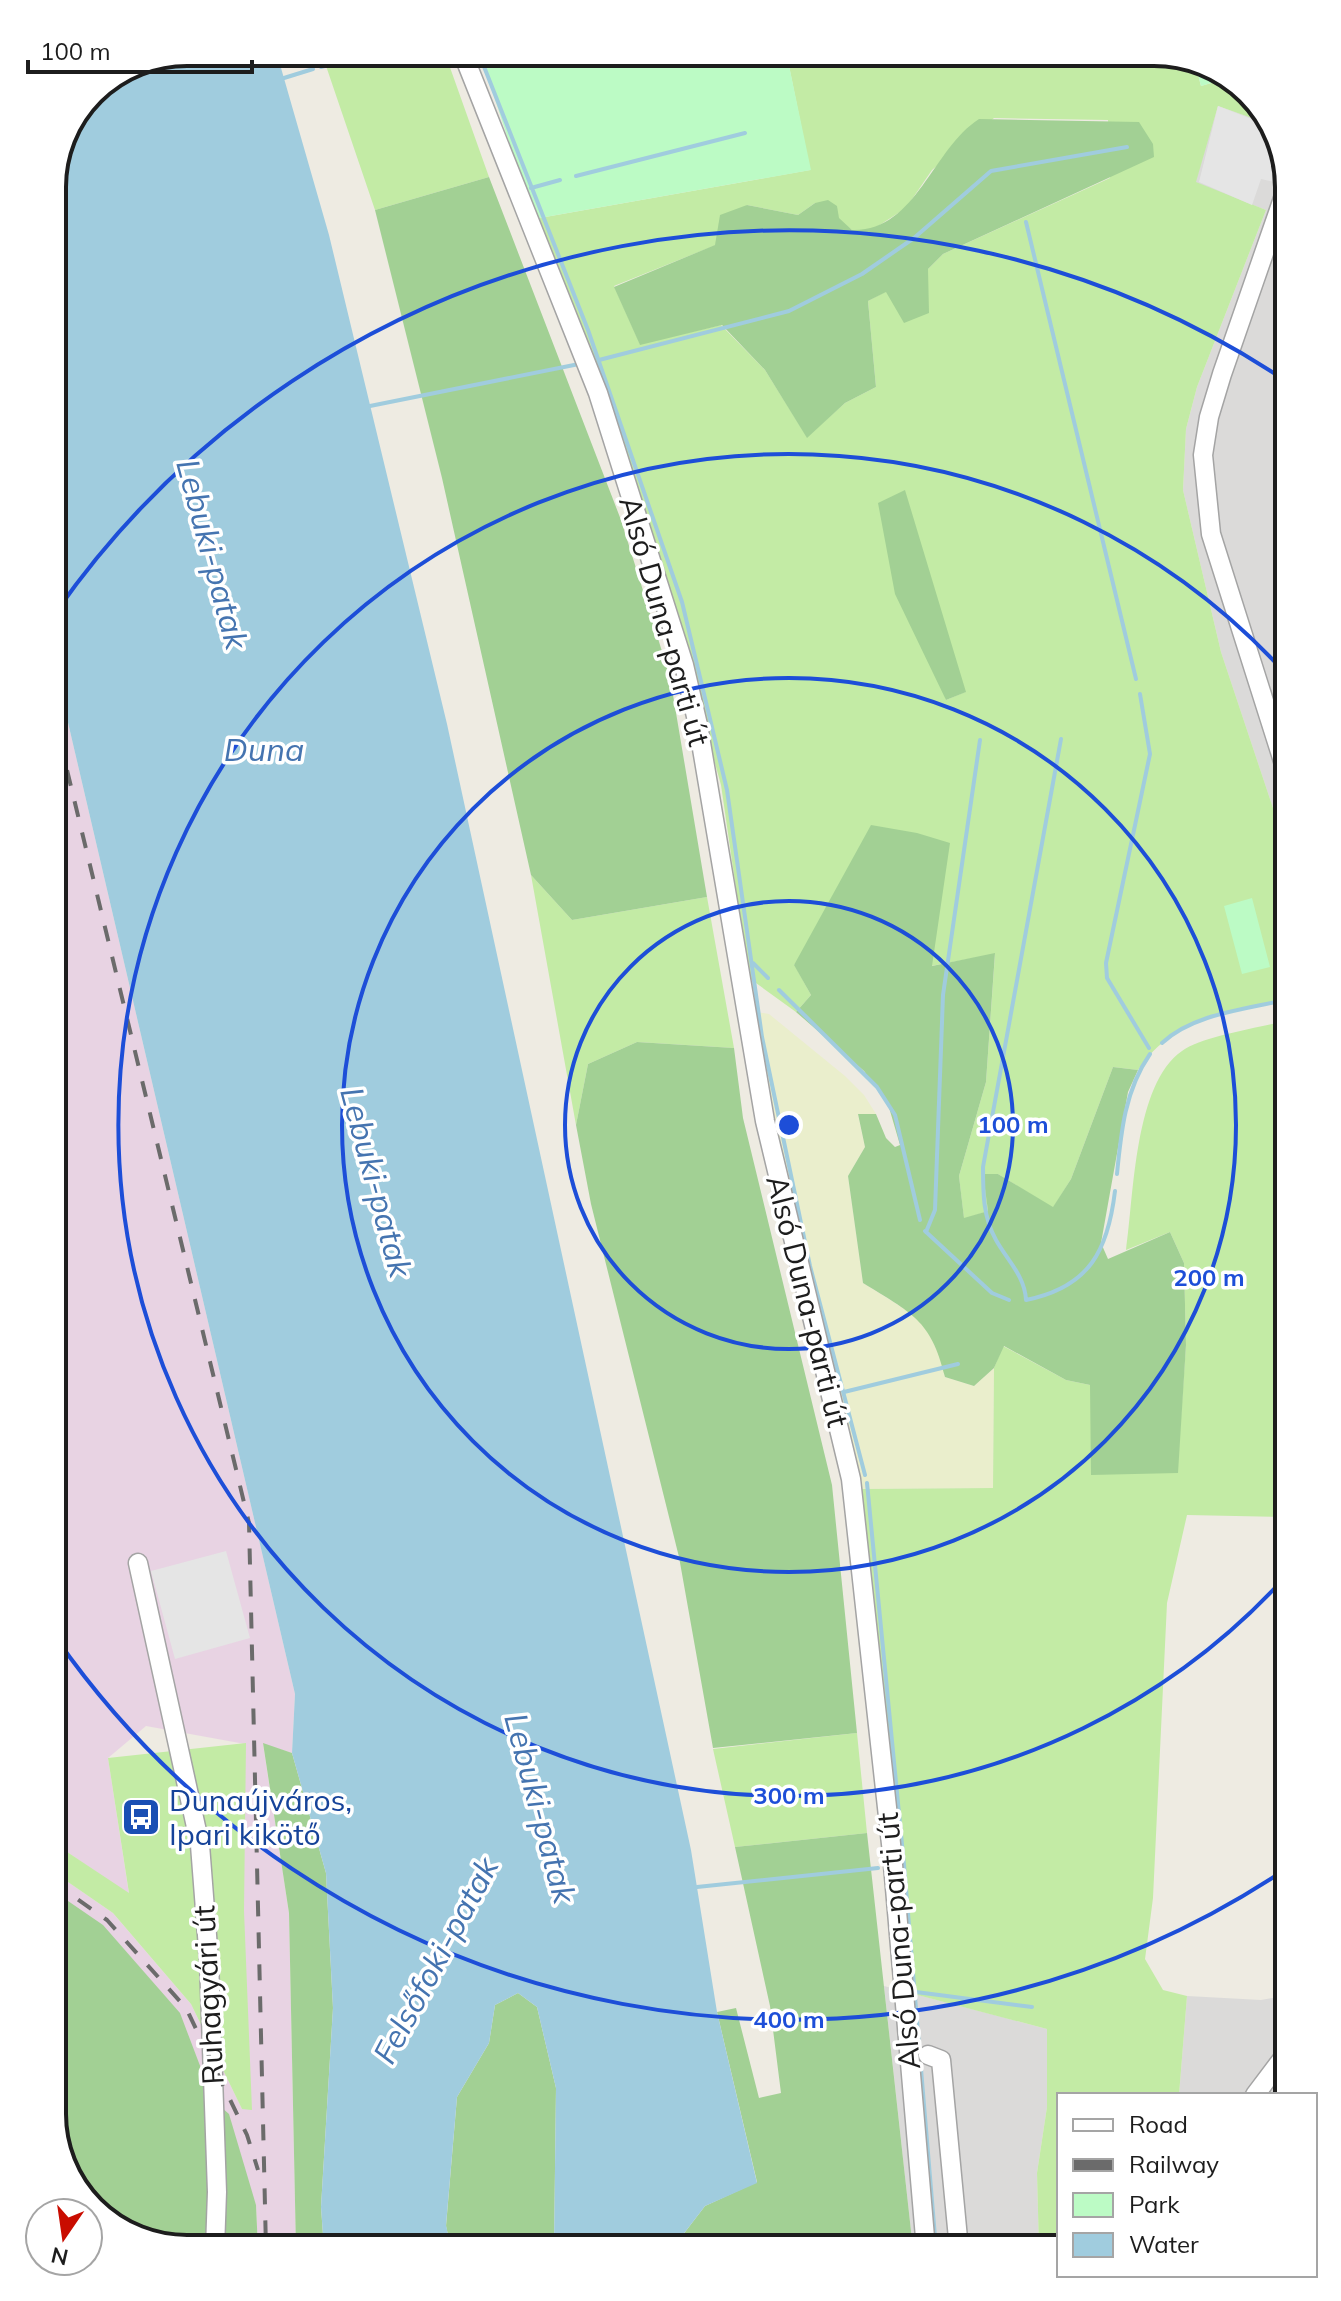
<svg xmlns="http://www.w3.org/2000/svg" width="1341" height="2301" font-family="Mulish,sans-serif">
  <style>
    .residential { fill: #dbdad9 }
    .industrial { fill: #e8d3e3 }
    .farmland { fill: #eaeecc }
    .grass { fill: #c3eba5; fill-rule: evenodd }
    .forest { fill: #a2d094 }
    .park { fill: #bcfbc5 }
    .parking { fill: #e5e5e5 }
    .water { fill: #a0ccde }
    .lines { fill: none; stroke-linecap: round; stroke-linejoin: round }
    .stream { stroke: #a0ccde; stroke-width: 4 }
    .minor-casing { stroke: #a4a4a4; stroke-width: 21 }
    .minor { stroke: #fff; stroke-width: 18 }
    .rail { stroke: #6b6b6b; stroke-width: 4; stroke-dasharray: 16 16; stroke-linecap: butt }
    .ring { fill: none; stroke: #1d4ed8; stroke-width: 4 }
    .labels { text-anchor: middle; dominant-baseline: central; stroke-width: 7; stroke-linejoin: round; paint-order: stroke }
    .street-label { font-size: 30px; fill: #1d1d1d; stroke: #fff }
    .transit-label { font-size: 30px; fill: #164399; stroke: #fff; text-anchor: start }
    .water-label { font-size: 32px; font-style: italic; fill: #4574b0; stroke: #fff }
    .rim { fill: none; stroke: #1d1d1d; stroke-width: 4 }
    .centre { fill: #1d4ed8; stroke: #fff; stroke-width: 4 }
    .ring-label { font-size: 24px; text-anchor: middle; font-weight: bold; fill: #1d4ed8; stroke: #fff; stroke-width: 7; stroke-linejoin: round; paint-order: stroke }
  </style>
  <rect width="100%" height="100%" fill="#eeebe2"/>
  <!-- residential -->
  <path class="residential" d="M 1218,106 L 1274,126 L 1289,187 L 1289,856 L 1221,652 L 1183,490 L 1186,429 L 1197,387 L 1266,210 L 1195,183 Z
    M 884,1986 L 1047,2029 L 1047,2107 L 1037,2173 L 1039,2249 L 913,2249 Z
    M 1289,1995 L 1289,2095 L 1179,2095 L 1187,1996 L 1261,2000 Z"/>
  <!-- industrial -->
  <path class="industrial" d="M 52,654 L 295,1694 L 292,1753 L 263,1744 L 289,1913 L 296,2249 L 258,2249 L 256,2205 L 213,2100 L 58,1893 L 52,1890 L 52,1871 L 113,1913 L 191,2004 L 242,2109 L 245,1744 L 146,1726 L 108,1758 L 129,1894 L 52,1842 L 52,1573 L 67,1569 L 52,1509 Z"/>
  <!-- farmland -->
  <path class="farmland" d="M 751,1011 L 769,1014 L 845,1076 L 864,1095 L 876,1114 L 858,1115 L 865,1147 L 848,1176 L 863,1283 L 919,1318 L 938,1346 L 945,1377 L 974,1386 L 994,1368 L 993,1488 L 862,1489 L 803,1266 Z"/>
  <!-- grass -->
  <path class="grass" d="M 1163,52 L 1195,63 L 1201,86 L 1232,77 L 1274,126 L 1218,106 L 1196,182 L 1266,210 L 1197,387 L 1186,429 L 1183,490 L 1221,652 L 1289,856 L 1289,998 C 1232,1012 1172,1018 1138,1070 L 1113,1067 L 1071,1179 L 1053,1208 L 998,1174 L 984,1174 L 988,1211 L 964,1219 L 959,1176 L 986,1082 L 995,954 L 931,966 L 794,964 L 811,995 L 796,1012 L 749,978 L 721,785 L 652,535 L 534,219 L 810,170 L 787,56 ZM 994,118 L 1108,120 L 1110,178 L 943,254 L 928,269 L 868,301 L 876,387 L 845,403 L 807,437 L 765,370 L 721,325 L 640,344 L 614,286 L 716,245 L 747,205 L 798,215 L 815,203 L 852,230 L 872,230 L 906,208 L 932,170 ZM 904,490 L 965,692 L 946,700 Z
    M 447,59 L 489,177 L 375,210 L 324,60 Z
    M 531,875 L 572,920 L 707,897 L 734,1048 L 637,1042 L 588,1064 L 576,1125 Z
    M 1289,1020 L 1289,1517 L 1187,1515 L 1167,1603 L 1153,1898 L 1145,1959 L 1163,1990 L 1187,1996 L 1179,2095 L 1059,2095 L 1059,2249 L 1039,2249 L 1037,2173 L 1047,2107 L 1047,2029 L 910,1993 L 862,1489 L 993,1488 L 994,1368 L 1003,1346 L 1066,1380 L 1090,1385 L 1177,1473 L 1186,1345 L 1184,1263 L 1170,1232 L 1126,1250 C 1134,1196 1134,1084 1182,1051 C 1202,1036 1263,1027 1289,1020 Z
    M 857,1733 L 867,1833 L 735,1847 L 713,1749 Z
    M 246,1743 L 244,1911 L 252,2110 L 242,2109 L 191,2004 L 113,1913 L 52,1871 L 52,1842 L 129,1893 L 108,1758 Z"/>
  <!-- forest -->
  <path class="forest" d="M 979,119 L 1139,122 L 1153,144 L 1154,157 L 943,254 L 928,269 L 929,313 L 904,323 L 886,292 L 868,301 L 876,387 L 845,403 L 807,438 L 765,370 L 722,325 L 640,345 L 614,287 L 715,245 L 720,215 L 747,205 L 798,215 L 815,203 L 828,200 L 837,206 L 839,218 L 852,230 C 916,232 932,149 979,119 Z
    M 489,177 L 621,520 L 670,677 L 707,897 L 572,920 L 531,875 L 442,478 L 375,210 Z
    M 905,490 L 966,692 L 946,700 L 895,594 L 878,503 Z
    M 871,825 L 917,833 L 950,843 L 932,966 L 995,953 L 986,1082 L 959,1176 L 964,1218 L 988,1211 L 983,1174 L 998,1174 L 1053,1207 L 1071,1179 L 1113,1067 L 1138,1070 L 1128,1092 L 1101,1243 L 1108,1259 L 1170,1232 L 1184,1263 L 1186,1345 L 1178,1473 L 1091,1475 L 1090,1385 L 1066,1380 L 1004,1346 L 994,1368 L 974,1386 L 945,1377 C 931,1319 911,1313 863,1283 L 848,1176 L 865,1147 L 858,1114 L 876,1114 L 886,1138 L 895,1147 L 900,1145 L 888,1104 L 864,1071 L 796,1012 L 811,995 L 794,965 Z
    M 637,1042 L 734,1048 L 743,1118 L 832,1485 L 857,1733 L 713,1748 L 679,1557 L 591,1204 L 576,1125 L 588,1064 Z
    M 52,1510 L 67,1570 L 52,1573 Z
    M 263,1743 L 292,1753 L 326,1873 L 333,2008 L 321,2207 L 324,2249 L 296,2249 L 289,1913 Z
    M 867,1833 L 913,2249 L 672,2249 L 705,2206 L 757,2182 L 717,2012 L 736,2008 L 759,2098 L 781,2093 L 770,2006 L 735,1847 Z
    M 52,1890 L 103,1925 L 180,2013 L 213,2100 L 229,2114 L 256,2205 L 258,2249 L 179,2249 L 112,2227 L 66,2173 L 52,2114 Z
    M 518,1993 L 537,2007 L 556,2088 L 554,2249 L 451,2249 L 446,2226 L 457,2097 L 489,2043 L 495,2005 Z"/>
  <!-- park -->
  <path class="park" d="M 787,56 L 811,170 L 534,219 L 482,59 Z
    M 1195,63 L 1229,75 L 1232,77 L 1201,86 Z
    M 1252,898 L 1270,967 L 1242,974 L 1224,906 Z"/>
  <!-- parking -->
  <path class="parking" d="M 1218,106 L 1275,128 L 1269,154 L 1281,158 L 1274,182 L 1261,179 L 1252,205 L 1199,182 Z
    M 226,1551 L 250,1638 L 175,1659 L 151,1571 Z"/>
  <!-- water -->
  <path class="water" d="M 279,61 L 329,235 L 447,724 L 691,1850 L 717,2012 L 757,2183 L 705,2206 L 672,2249 L 554,2249 L 556,2088 L 537,2007 L 518,1993 L 495,2005 L 489,2043 L 457,2097 L 446,2225 L 451,2249 L 324,2249 L 321,2207 L 333,2008 L 326,1873 L 292,1753 L 295,1694 L 52,654 L 52,179 L 92,91 L 136,62 Z"/>
  <g class="lines">
    <!-- stream -->
    <path class="stream" d="M 481,59 L 588,330 L 682,602 L 727,790 L 762,1037 L 810,1266 L 865,1475
      M 321,67 L 346,60
      M 284,78 L 313,69
      M 576,176 L 745,133
      M 531,188 L 560,180
      M 1026,222 L 1136,679
      M 599,360 L 789,311 L 862,274 L 914,238 L 991,171 L 1127,147
      M 370,406 L 579,364
      M 1140,694 L 1150,754 L 1106,963 L 1107,978 L 1149,1048
      M 1061,739 L 983,1167 C 983,1193 983,1217 996,1240 C 1007,1260 1025,1276 1026,1300 C 1090,1287 1108,1250 1115,1191
      M 753,963 L 768,978
      M 779,990 L 877,1087 L 895,1115 L 920,1220
      M 1162,1043 C 1194,1013 1249,1009 1289,999
      M 1117,1174 C 1121,1132 1125,1090 1150,1054
      M 925,1231 L 992,1293 L 1009,1300
      M 926,1232 L 935,1210 L 943,995 L 980,740
      M 844,1392 L 958,1364
      M 867,1483 L 904,1865 L 936,2249
      M 697,1887 L 878,1868
      M 916,1992 L 1032,2007"/>
    <!-- minor casing -->
    <g class="minor-casing">
      <path id="minor" d="M 465,59 L 598,393 L 684,665 L 698,725 L 765,1121 L 851,1479 L 892,1853 L 926,2249
        M 1288,184 L 1222,374 L 1209,417 L 1203,455 L 1211,534 L 1289,780
        M 138,1563 L 200,1845 L 209,1961 L 217,2192 L 215,2249
        M 928,2055 L 941,2060 L 959,2249
        M 1255,2095 L 1289,2050"/>
    </g>
    <!-- minor -->
    <use href="#minor" class="minor"/>
    <!-- rail -->
    <path class="rail" d="M 52,708 L 249,1523 L 266,2249
      M 52,1881 L 107,1920 L 186,2008 L 247,2135 L 258,2170"/>
  </g>
  <!-- distance rings -->
  <g class="ring">
    <circle cx="789" cy="1125" r="224"/>
    <circle cx="789" cy="1125" r="447"/>
    <path d="M1288 1574A671 671 0 1 1 1288 676"/>
    <path d="M1283 1871A895 895 0 0 1 56 1638M56 612A895 895 0 0 1 1283 379"/>
  </g>
  <!-- icons -->
  <defs>
    <g id="bus-square" transform="scale(2)"><rect x="-9" y="-9" width="18" height="18" rx="4" fill="#1a4fb4" stroke="#fff"/><path d="M-5-6H5V4H4V6H2V4H-2V6H-4V4H-5ZM-3.5-4V0h7V-4ZM-3.5 1.2v1.5H-2V1.2ZM2 1.2v1.5H3.5V1.2Z" fill="#fff"/></g>
  </defs>
  <g fill-rule="evenodd">
    <use href="#bus-square" x="141" y="1817"/>
  </g>
  <g class="labels">
    <!-- street labels -->
    <g class="street-label">
      <text transform="translate(665 621) rotate(74)">Alsó Duna-parti út</text>
      <text transform="translate(808 1301) rotate(76)">Alsó Duna-parti út</text>
      <text transform="translate(898 1941) rotate(-95)">Alsó Duna-parti út</text>
      <text transform="translate(208 1995) rotate(-93)">Ruhagyári út</text>
    </g>
    <!-- transit labels -->
    <g class="transit-label">
      <text x="169" y="1800">Dunaújváros,<tspan x="169" dy="34">Ipari kikötő</tspan></text>
    </g>
    <!-- water labels -->
    <g class="water-label">
      <text transform="translate(213 554) rotate(75)">Lebuki-patak</text>
      <text x="264" y="749">Duna</text>
      <text transform="translate(377 1182) rotate(75)">Lebuki-patak</text>
      <text transform="translate(541 1808) rotate(75)">Lebuki-patak</text>
      <text transform="translate(435 1960) rotate(-62)">Felsőfoki-patak</text>
    </g>
  </g>
  <!-- crop -->
  <path d="M0 0H1341V2301H0ZM187 66H1154A121 121 0 0 1 1275 187V2114A121 121 0 0 1 1154 2235H187A121 121 0 0 1 66 2114V187A121 121 0 0 1 187 66Z" fill="#fff" fill-rule="evenodd"/>
  <path class="rim" d="M187 66H1154A121 121 0 0 1 1275 187V2114A121 121 0 0 1 1154 2235H187A121 121 0 0 1 66 2114V187A121 121 0 0 1 187 66Z"/>
  <circle cx="789" cy="1125" r="12" class="centre"/>
  <g class="ring-label">
    <text x="1013" y="1133">100 m</text>
    <text x="1209" y="1286">200 m</text>
    <text x="789" y="1804">300 m</text>
    <text x="789" y="2028">400 m</text>
  </g>
  <!-- legend -->
  <rect x="1057" y="2093" width="260" height="184" fill="#ffffff" stroke="#a5a5a5" stroke-width="2"/>
  <rect x="1073" y="2119" width="40" height="12" fill="#ffffff" stroke="#a5a5a5" stroke-width="2"/>
  <text x="1129" y="2133" font-size="24" fill="#1d1d1d">Road</text>
  <rect x="1073" y="2159" width="40" height="12" fill="#6b6b6b" stroke="#a5a5a5" stroke-width="2"/>
  <text x="1129" y="2173" font-size="24" fill="#1d1d1d">Railway</text>
  <rect x="1073" y="2193" width="40" height="24" fill="#bcfbc5" stroke="#a5a5a5" stroke-width="2"/>
  <text x="1129" y="2213" font-size="24" fill="#1d1d1d">Park</text>
  <rect x="1073" y="2233" width="40" height="24" fill="#a0ccde" stroke="#a5a5a5" stroke-width="2"/>
  <text x="1129" y="2253" font-size="24" fill="#1d1d1d">Water</text>
  <!-- north arrow -->
  <g transform="translate(64 2237) rotate(193)"><circle r="38" fill="#ffffff" stroke="#a5a5a5" stroke-width="2"/>
  <path d="M0-6L14 30L0 20L-14 30Z" fill="#c90c00"/>
  <text y="-12" font-size="22" font-weight="bold" text-anchor="middle" fill="#1d1d1d">N</text>
  </g>
  <!-- scale -->
  <path d="M28 60v12h224v-12" fill="none" stroke="#1d1d1d" stroke-width="4"/>
  <text x="40" y="60" font-size="24" fill="#1d1d1d" stroke="#ffffff" stroke-width="6" paint-order="stroke">100 m</text>
</svg>
